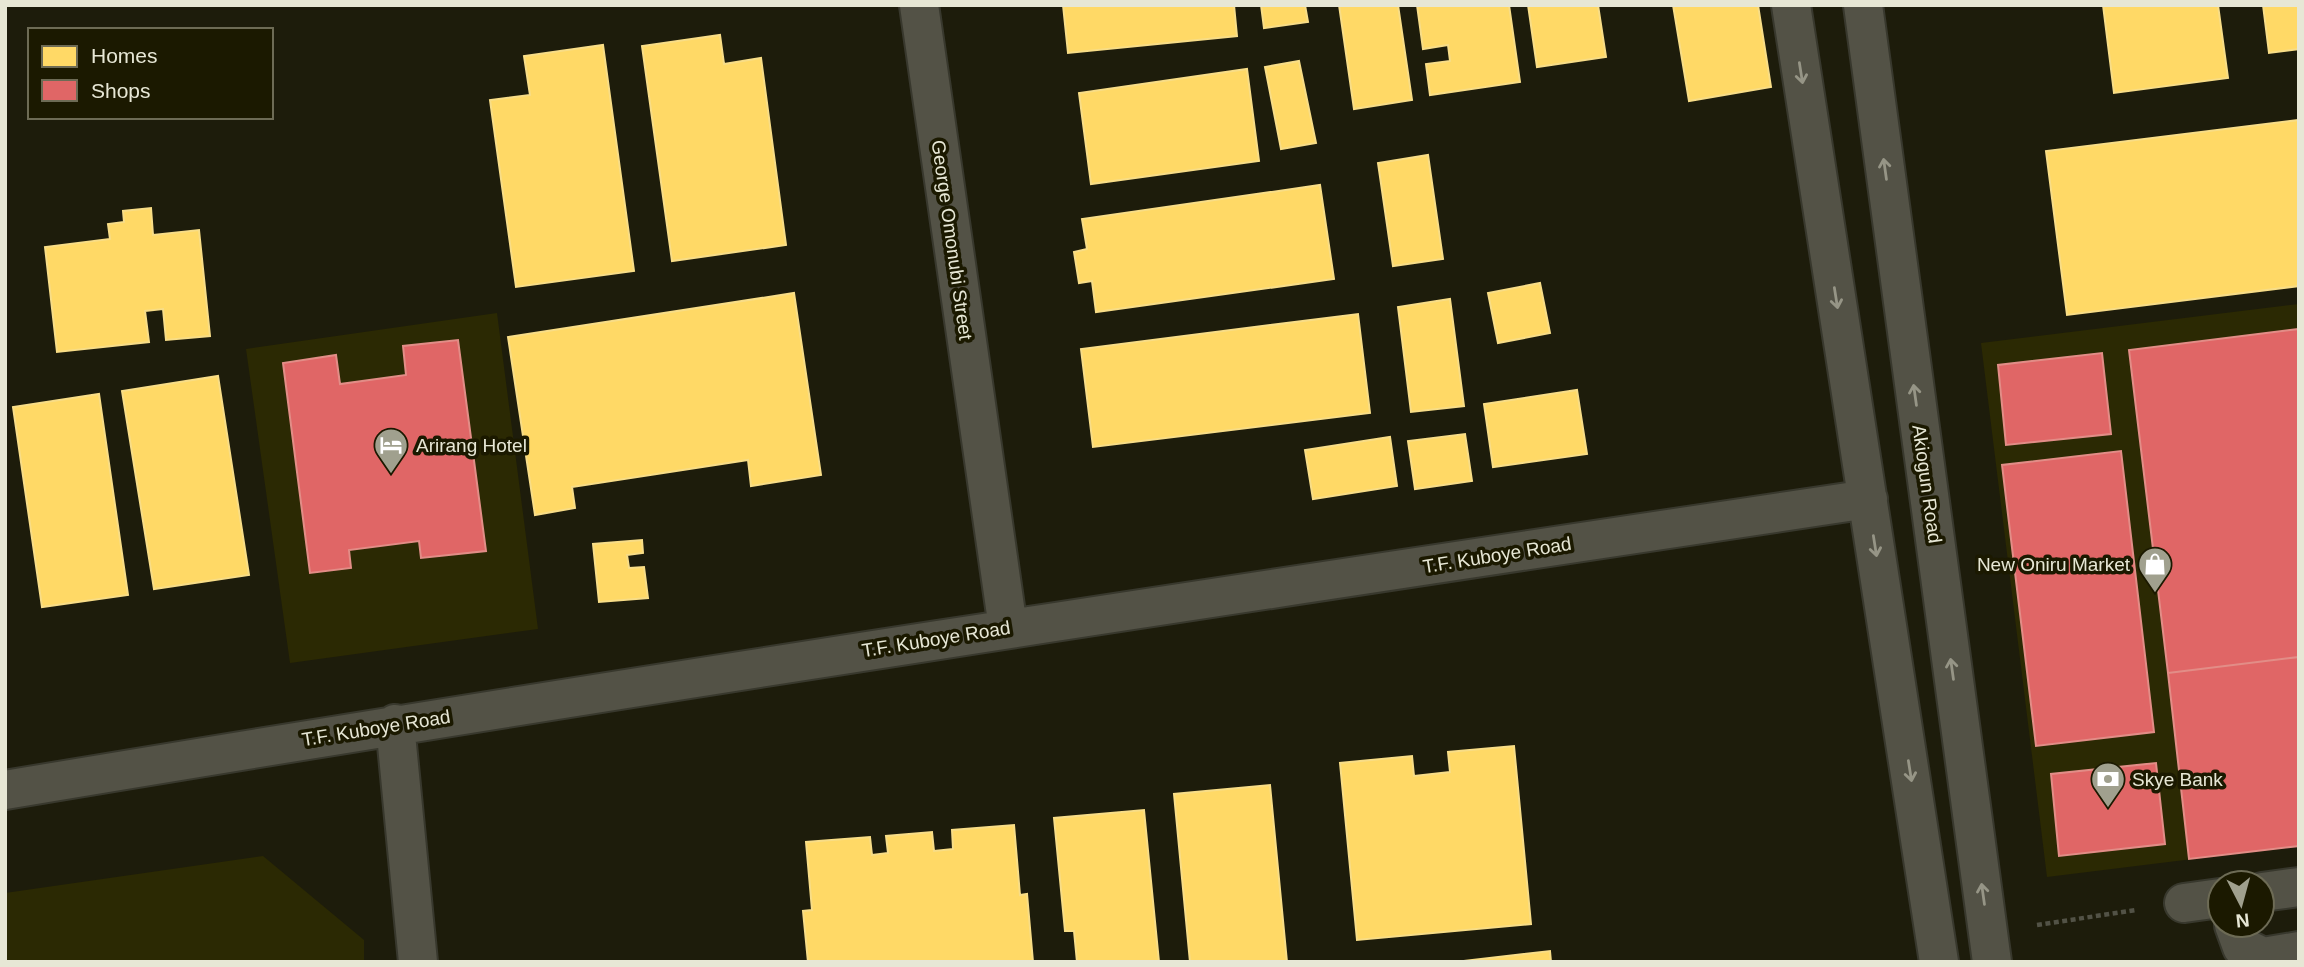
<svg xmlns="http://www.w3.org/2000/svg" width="2304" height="967" font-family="Arial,sans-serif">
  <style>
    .built { fill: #2b2903 }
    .homes { fill: #ffd966; stroke: #f8dd87; stroke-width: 2 }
    .shops { fill: #e06666; stroke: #e28d87; stroke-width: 2 }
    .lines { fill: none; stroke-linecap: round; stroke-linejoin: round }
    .minor-casing { stroke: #38382d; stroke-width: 42 }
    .path { stroke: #525246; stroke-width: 4.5; stroke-dasharray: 5 3.5; stroke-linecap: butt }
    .minor { stroke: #535246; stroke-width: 38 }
    .oneway { stroke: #969586 }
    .labels { text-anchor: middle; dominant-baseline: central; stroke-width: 7; stroke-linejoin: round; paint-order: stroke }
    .street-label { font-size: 19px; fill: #e7e7d5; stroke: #1b1900 }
    .poi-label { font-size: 19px; fill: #e7e7d5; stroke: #1b1900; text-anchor: start }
  </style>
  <rect width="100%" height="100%" fill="#1d1c0b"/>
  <!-- built -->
  <path class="built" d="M 2299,304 L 2299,846 L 2047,877 L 1981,343 Z
    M 497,313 L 538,629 L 290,663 L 246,349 Z
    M 263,856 L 364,940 L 364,962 L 5,962 L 5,893 Z"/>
  <!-- homes -->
  <path class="homes" d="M 1063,5 L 1234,5 L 1237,36 L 1068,53 Z
    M 1261,5 L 1305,5 L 1308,22 L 1264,28 Z
    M 1339,5 L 1398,5 L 1412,100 L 1354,109 Z
    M 1417,5 L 1509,5 L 1520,82 L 1430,95 L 1426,64 L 1450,61 L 1448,45 L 1423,49 Z
    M 1528,5 L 1598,5 L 1606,57 L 1537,67 Z
    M 1673,5 L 1758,5 L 1771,87 L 1689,101 Z
    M 2103,5 L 2218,5 L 2228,78 L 2114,93 Z
    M 2263,5 L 2299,5 L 2299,49 L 2269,53 Z
    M 720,35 L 724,64 L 761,58 L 786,245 L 672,261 L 642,46 Z
    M 603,45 L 634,271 L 516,287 L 490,100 L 530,95 L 524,56 Z
    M 1299,61 L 1316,143 L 1281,149 L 1265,67 Z
    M 1247,69 L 1259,161 L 1091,184 L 1079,93 Z
    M 2299,120 L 2299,286 L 2067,315 L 2046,151 Z
    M 1428,155 L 1443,259 L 1393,266 L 1378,163 Z
    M 1320,185 L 1334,279 L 1096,312 L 1092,281 L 1079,283 L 1074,252 L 1087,249 L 1082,219 Z
    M 151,208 L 153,235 L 199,230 L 210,336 L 166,340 L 163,309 L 145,311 L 149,342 L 57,352 L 45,247 L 110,239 L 108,224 L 124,222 L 123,211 Z
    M 1540,283 L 1550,333 L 1498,343 L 1488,293 Z
    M 794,293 L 821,475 L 751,486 L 748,460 L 572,487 L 575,508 L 535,515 L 508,337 Z
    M 1450,299 L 1464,406 L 1411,412 L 1398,307 Z
    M 1358,314 L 1370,413 L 1093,447 L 1081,349 Z
    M 218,376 L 249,575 L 154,589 L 122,391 Z
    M 1577,390 L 1587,454 L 1493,467 L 1484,404 Z
    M 99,394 L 128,595 L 42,607 L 13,407 Z
    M 1465,434 L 1472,481 L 1415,489 L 1408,441 Z
    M 1390,437 L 1397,486 L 1313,499 L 1305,450 Z
    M 642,540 L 643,553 L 627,555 L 629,568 L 644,567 L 648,598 L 599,602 L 593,544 Z
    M 1514,746 L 1531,924 L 1357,940 L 1340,763 L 1412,756 L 1414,776 L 1450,772 L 1448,752 Z
    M 1270,785 L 1287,962 L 1190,962 L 1174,794 Z
    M 1144,810 L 1159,962 L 1077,962 L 1074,931 L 1065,931 L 1054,818 Z
    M 1014,825 L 1020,895 L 1027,894 L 1033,962 L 808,962 L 803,911 L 812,910 L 806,842 L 870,837 L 872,855 L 888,853 L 886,836 L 932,832 L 934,851 L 953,849 L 952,830 Z
    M 1550,951 L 1551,962 L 1455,962 Z"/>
  <!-- shops -->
  <path class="shops" d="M 2299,329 L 2299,657 L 2168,673 L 2129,350 Z
    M 458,340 L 486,551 L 421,558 L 419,541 L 349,550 L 351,568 L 310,573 L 283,363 L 336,355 L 340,384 L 406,375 L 403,346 Z
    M 2102,353 L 2111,434 L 2006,445 L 1998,365 Z
    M 2121,451 L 2154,732 L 2036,746 L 2002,465 Z
    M 2299,657 L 2299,846 L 2189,859 L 2168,673 Z
    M 2156,763 L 2165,844 L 2059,856 L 2051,774 Z"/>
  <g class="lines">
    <!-- minor casing -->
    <g class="minor-casing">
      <path id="minor" d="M 919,5 L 1008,628
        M 1791,5 L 1939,962
        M 1863,5 L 1992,962
        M 395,724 L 418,962
        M 5,790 C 625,686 1247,592 1868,499
        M 2262,892 L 2299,887
        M 2184,903 L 2220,898
        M 2234,925 L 2242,947 L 2263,957 L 2299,951"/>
    </g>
    <!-- path -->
    <path class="path" d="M 2037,925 L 2136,910"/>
    <!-- minor -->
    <use href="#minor" class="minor"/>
  </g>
  <!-- one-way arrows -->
  <defs><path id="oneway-shaft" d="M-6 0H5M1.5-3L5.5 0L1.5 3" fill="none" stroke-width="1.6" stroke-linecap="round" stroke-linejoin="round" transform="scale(1.75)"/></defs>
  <g class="oneway">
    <use href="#oneway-shaft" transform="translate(1801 73) rotate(81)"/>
    <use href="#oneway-shaft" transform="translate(1885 169) rotate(-98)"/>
    <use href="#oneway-shaft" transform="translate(1836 298) rotate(81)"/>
    <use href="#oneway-shaft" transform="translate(1915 395) rotate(-98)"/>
    <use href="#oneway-shaft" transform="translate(1875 546) rotate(81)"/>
    <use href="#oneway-shaft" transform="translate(1952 669) rotate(-98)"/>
    <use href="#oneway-shaft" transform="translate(1910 771) rotate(81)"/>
    <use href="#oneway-shaft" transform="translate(1983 894) rotate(-98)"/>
  </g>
  <!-- icons -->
  <defs>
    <g id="hotel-pin" transform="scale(1.75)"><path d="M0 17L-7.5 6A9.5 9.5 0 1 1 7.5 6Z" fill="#a0a08e" stroke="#1b1900"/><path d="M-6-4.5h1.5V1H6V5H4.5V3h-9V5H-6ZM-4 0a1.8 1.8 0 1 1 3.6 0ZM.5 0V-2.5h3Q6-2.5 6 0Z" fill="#fff"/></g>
    <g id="shop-pin" transform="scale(1.75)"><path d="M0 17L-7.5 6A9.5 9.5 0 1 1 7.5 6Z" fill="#a0a08e" stroke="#1b1900"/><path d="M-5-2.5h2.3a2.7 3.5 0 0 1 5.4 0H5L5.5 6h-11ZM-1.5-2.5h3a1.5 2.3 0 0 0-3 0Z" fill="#fff"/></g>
    <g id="bank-pin" transform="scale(1.75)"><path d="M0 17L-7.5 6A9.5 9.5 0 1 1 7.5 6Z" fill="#a0a08e" stroke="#1b1900"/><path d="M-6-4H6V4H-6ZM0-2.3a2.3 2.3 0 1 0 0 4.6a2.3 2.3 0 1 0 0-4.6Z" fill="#fff"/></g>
  </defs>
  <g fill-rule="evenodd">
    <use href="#hotel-pin" x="391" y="445"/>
    <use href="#shop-pin" x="2155" y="564"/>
    <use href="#bank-pin" x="2108" y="779"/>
  </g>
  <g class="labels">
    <!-- street labels -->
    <g class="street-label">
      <text transform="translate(952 240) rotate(82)">George Omonubi Street</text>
      <text transform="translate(1927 484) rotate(82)">Akiogun Road</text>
      <text transform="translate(1497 555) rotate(-9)">T.F. Kuboye Road</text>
      <text transform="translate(936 639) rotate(-9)">T.F. Kuboye Road</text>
      <text transform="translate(376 728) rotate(-9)">T.F. Kuboye Road</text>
    </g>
    <!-- poi labels -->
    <g class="poi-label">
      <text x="416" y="445">Arirang Hotel</text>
      <text x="2130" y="564" text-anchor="end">New Oniru Market</text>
      <text x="2132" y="779">Skye Bank</text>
    </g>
  </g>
  <!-- border -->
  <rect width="2304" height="967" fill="none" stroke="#e7e7d5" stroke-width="14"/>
  <!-- legend -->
  <rect x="28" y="28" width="245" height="91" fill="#1b1900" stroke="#6d6b55" stroke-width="2"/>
  <rect x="42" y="46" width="35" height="21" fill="#ffd966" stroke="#6d6b55" stroke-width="2"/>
  <text x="91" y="63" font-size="21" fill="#e7e7d5">Homes</text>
  <rect x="42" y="80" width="35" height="21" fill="#e06666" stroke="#6d6b55" stroke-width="2"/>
  <text x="91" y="98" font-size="21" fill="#e7e7d5">Shops</text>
  <!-- north arrow -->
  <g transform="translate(2241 904) rotate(174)"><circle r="33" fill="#1b1900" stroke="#6d6b55" stroke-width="2"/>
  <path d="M0-5L12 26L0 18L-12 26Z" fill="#a0a08e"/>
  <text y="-10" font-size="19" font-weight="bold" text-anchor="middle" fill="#e7e7d5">N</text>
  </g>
</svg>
